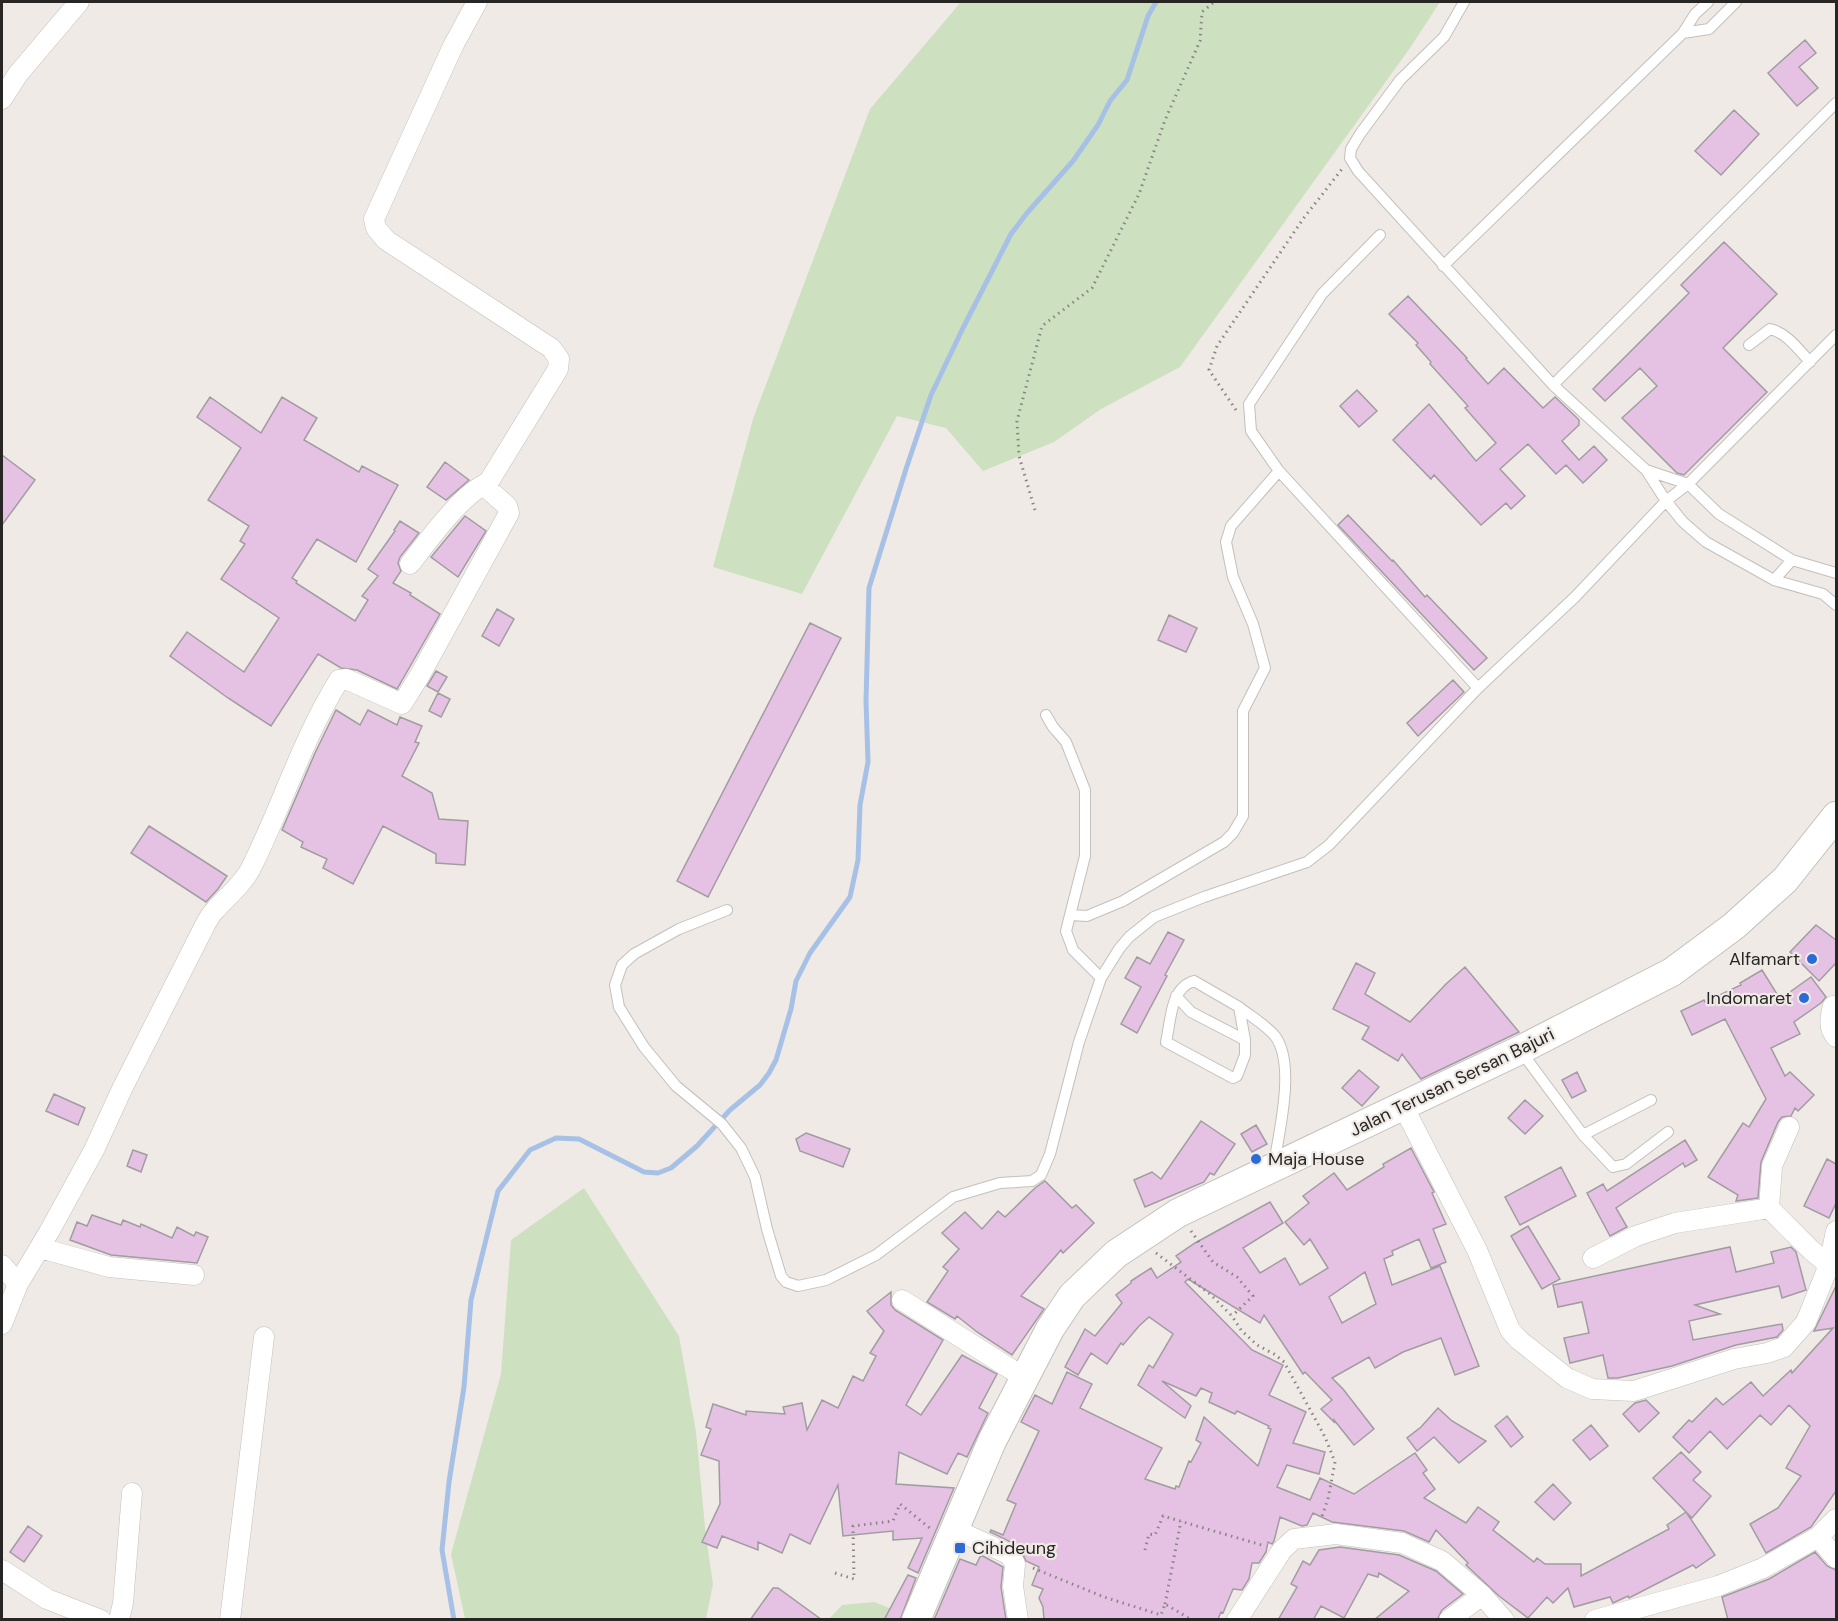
<svg xmlns="http://www.w3.org/2000/svg" width="1838" height="1621" font-family="'DM Sans',sans-serif">
  <style>
    .green { fill: #cde1c0 }
    .lines { fill: none; stroke-linecap: round; stroke-linejoin: round }
    .stream { stroke: #a7c1e6; stroke-width: 5 }
    .building { fill: #e5c2e4; stroke: #a19ca1; stroke-width: 1.5; fill-rule: evenodd }
    .service-casing { stroke: #c4bfbb; stroke-width: 12 }
    .minor-casing { stroke: #c4bfbb; stroke-width: 21 }
    .secondary-casing { stroke: #c4bfbb; stroke-width: 30 }
    .path { stroke: #888582; stroke-width: 3; stroke-dasharray: 1.5 4.5; stroke-linecap: butt }
    .service { stroke: #fff; stroke-width: 10 }
    .minor { stroke: #fff; stroke-width: 20 }
    .secondary { stroke: #fff; stroke-width: 28 }
    .poi-dot { fill: #2c6ad7; stroke: #efeae5; stroke-width: 2 }
    .labels { text-anchor: middle; dominant-baseline: central; stroke-width: 4.5; stroke-linejoin: round; paint-order: stroke }
    .poi-label { font-size: 18px; fill: #282625; stroke: #efeae5; text-anchor: end }
    .street-label { font-size: 18px; fill: #282625; stroke: #efeae5 }
  </style>
  <rect width="100%" height="100%" fill="#efeae5"/>
  <!-- green -->
  <path class="green" d="M 961,2 L 1440,2 L 1410,48 L 1180,367 L 1101,409 L 1054,442 L 983,471 L 946,428 L 897,416 L 802,594 L 713,567 L 753,419 L 870,109 Z
    M 584,1188 L 679,1336 L 696,1432 L 706,1537 L 713,1584 L 706,1619 L 465,1619 L 451,1554 L 501,1374 L 511,1240 Z
    M 874,1602 L 907,1615 L 903,1619 L 828,1620 L 842,1605 Z"/>
  <g class="lines">
    <!-- stream -->
    <path class="stream" d="M 454,1620 L 442,1550 L 449,1482 L 464,1387 L 471,1300 L 498,1191 L 530,1150 L 556,1138 L 579,1139 L 644,1172 L 658,1173 L 671,1168 L 697,1146 L 730,1110 L 760,1085 L 769,1073 L 776,1060 L 791,1009 L 796,981 L 810,953 L 850,897 L 858,860 L 860,805 L 868,762 L 866,701 L 869,588 L 906,469 L 931,395 L 963,328 L 1011,234 L 1027,213 L 1073,161 L 1098,125 L 1110,101 L 1127,80 L 1148,16 L 1156,2"/>
  </g>
  <!-- building -->
  <path class="building" d="M 1805,40 L 1816,53 L 1799,67 L 1818,88 L 1797,106 L 1768,73 Z
    M 1734,110 L 1759,134 L 1721,175 L 1695,151 Z
    M 1724,242 L 1777,294 L 1723,348 L 1767,392 L 1684,475 L 1677,473 L 1622,418 L 1657,386 L 1640,368 L 1605,401 L 1593,389 L 1689,293 L 1681,285 Z
    M 1408,296 L 1467,358 L 1466,359 L 1488,384 L 1504,368 L 1543,408 L 1555,397 L 1575,416 L 1579,420 L 1579,425 L 1562,441 L 1579,460 L 1594,446 L 1607,460 L 1583,483 L 1566,465 L 1556,474 L 1528,444 L 1500,469 L 1525,496 L 1511,509 L 1506,503 L 1481,525 L 1434,475 L 1431,479 L 1393,440 L 1429,404 L 1476,461 L 1496,443 L 1465,408 L 1468,406 L 1430,364 L 1431,362 L 1416,345 L 1418,343 L 1389,314 Z
    M 1357,390 L 1377,411 L 1359,427 L 1340,406 Z
    M 210,397 L 261,433 L 282,397 L 317,418 L 304,440 L 359,472 L 362,466 L 398,485 L 356,562 L 317,539 L 292,578 L 297,581 L 296,583 L 355,621 L 368,600 L 362,596 L 378,576 L 368,569 L 395,531 L 394,530 L 400,521 L 419,533 L 400,557 L 398,563 L 401,571 L 393,583 L 411,593 L 410,595 L 440,614 L 397,689 L 357,670 L 341,668 L 318,654 L 271,726 L 228,698 L 170,656 L 187,632 L 244,672 L 279,618 L 221,579 L 245,544 L 240,541 L 249,526 L 208,500 L 241,448 L 197,417 Z
    M 2,455 L 35,480 L 2,525 Z
    M 445,462 L 469,480 L 446,500 L 427,487 Z
    M 1348,515 L 1392,561 L 1393,560 L 1425,597 L 1427,595 L 1487,658 L 1474,670 L 1338,525 Z
    M 465,516 L 486,531 L 458,577 L 431,557 Z
    M 497,609 L 514,619 L 499,646 L 482,636 Z
    M 1169,615 L 1197,628 L 1186,652 L 1158,640 Z
    M 810,623 L 841,638 L 708,897 L 677,881 Z
    M 436,671 L 447,677 L 438,692 L 427,686 Z
    M 1453,680 L 1464,692 L 1418,736 L 1407,723 Z
    M 438,693 L 450,699 L 441,717 L 429,711 Z
    M 336,710 L 360,725 L 368,710 L 397,725 L 400,717 L 422,726 L 415,742 L 419,743 L 402,776 L 432,793 L 439,819 L 468,821 L 465,865 L 436,863 L 436,854 L 383,826 L 353,884 L 323,868 L 327,859 L 301,847 L 303,842 L 282,830 L 315,753 Z
    M 149,826 L 227,876 L 218,889 L 206,902 L 131,853 Z
    M 1816,925 L 1836,940 L 1836,963 L 1819,981 L 1790,952 Z
    M 1168,932 L 1184,940 L 1165,975 L 1167,976 L 1137,1033 L 1121,1024 L 1141,987 L 1125,978 L 1137,957 L 1150,964 Z
    M 1356,963 L 1375,973 L 1365,994 L 1410,1022 L 1446,984 L 1465,967 L 1519,1032 L 1421,1079 L 1402,1054 L 1398,1061 L 1362,1039 L 1369,1027 L 1333,1009 Z
    M 1762,970 L 1780,999 L 1811,977 L 1826,997 L 1821,1003 L 1794,1022 L 1800,1034 L 1771,1048 L 1785,1076 L 1790,1072 L 1814,1095 L 1798,1111 L 1795,1108 L 1791,1116 L 1782,1117 L 1778,1122 L 1761,1162 L 1758,1198 L 1736,1201 L 1738,1195 L 1708,1177 L 1743,1123 L 1749,1127 L 1766,1099 L 1725,1019 L 1692,1035 L 1681,1011 L 1704,1000 L 1705,1002 L 1741,985 L 1740,983 Z
    M 1359,1070 L 1379,1087 L 1362,1106 L 1342,1088 Z
    M 1577,1072 L 1586,1091 L 1572,1098 L 1562,1080 Z
    M 54,1094 L 85,1108 L 78,1125 L 46,1111 Z
    M 1525,1100 L 1543,1116 L 1525,1134 L 1508,1118 Z
    M 1201,1121 L 1235,1144 L 1214,1175 L 1210,1173 L 1204,1182 L 1145,1207 L 1134,1180 L 1152,1172 L 1161,1179 Z
    M 1256,1125 L 1267,1144 L 1252,1152 L 1241,1134 Z
    M 806,1133 L 850,1149 L 843,1167 L 800,1151 L 796,1139 Z
    M 1685,1140 L 1697,1160 L 1685,1167 L 1683,1163 L 1616,1208 L 1627,1227 L 1610,1236 L 1587,1193 L 1603,1184 L 1607,1191 Z
    M 1411,1148 L 1434,1192 L 1432,1193 L 1446,1224 L 1433,1229 L 1446,1262 L 1431,1268 L 1419,1239 L 1392,1251 L 1393,1255 L 1384,1259 L 1392,1285 L 1440,1266 L 1479,1366 L 1455,1375 L 1441,1338 L 1403,1352 L 1375,1368 L 1369,1357 L 1332,1378 L 1343,1389 L 1374,1429 L 1354,1445 L 1334,1420 L 1334,1422 L 1321,1409 L 1332,1400 L 1305,1372 L 1303,1374 L 1264,1315 L 1260,1323 L 1188,1279 L 1185,1282 L 1252,1350 L 1283,1365 L 1269,1395 L 1306,1412 L 1293,1443 L 1325,1452 L 1319,1474 L 1287,1465 L 1277,1487 L 1310,1500 L 1320,1478 L 1354,1494 L 1415,1453 L 1427,1470 L 1423,1473 L 1435,1489 L 1424,1498 L 1466,1523 L 1478,1507 L 1499,1522 L 1493,1530 L 1534,1562 L 1537,1558 L 1545,1564 L 1581,1564 L 1581,1576 L 1669,1529 L 1667,1525 L 1686,1512 L 1653,1478 L 1681,1452 L 1701,1472 L 1693,1480 L 1711,1496 L 1692,1518 L 1686,1512 L 1715,1555 L 1696,1568 L 1693,1565 L 1629,1598 L 1628,1596 L 1613,1603 L 1610,1597 L 1574,1607 L 1568,1588 L 1553,1603 L 1547,1597 L 1528,1618 L 1499,1596 L 1466,1565 L 1468,1563 L 1436,1530 L 1429,1542 L 1404,1531 L 1332,1522 L 1313,1513 L 1307,1525 L 1302,1526 L 1280,1517 L 1274,1541 L 1272,1544 L 1268,1542 L 1266,1552 L 1259,1563 L 1252,1563 L 1249,1579 L 1242,1590 L 1233,1589 L 1223,1613 L 1221,1612 L 1218,1619 L 1044,1620 L 1043,1607 L 1039,1598 L 1043,1589 L 1032,1585 L 1039,1567 L 1026,1561 L 1021,1551 L 1013,1543 L 990,1532 L 991,1530 L 1003,1535 L 1016,1504 L 1007,1500 L 1039,1431 L 1021,1422 L 1035,1395 L 1052,1404 L 1067,1372 L 1092,1384 L 1080,1408 L 1162,1448 L 1145,1479 L 1175,1489 L 1176,1486 L 1179,1487 L 1189,1461 L 1191,1462 L 1201,1443 L 1196,1440 L 1204,1417 L 1258,1466 L 1271,1429 L 1268,1428 L 1269,1426 L 1237,1411 L 1235,1414 L 1209,1402 L 1212,1393 L 1201,1388 L 1196,1396 L 1162,1381 L 1191,1406 L 1185,1418 L 1138,1385 L 1149,1365 L 1153,1368 L 1173,1334 L 1149,1317 L 1139,1326 L 1123,1345 L 1121,1343 L 1107,1364 L 1091,1353 L 1078,1375 L 1065,1367 L 1085,1329 L 1095,1336 L 1122,1303 L 1116,1295 L 1131,1283 L 1131,1281 L 1151,1268 L 1157,1278 L 1181,1262 L 1176,1256 L 1195,1243 L 1270,1202 L 1283,1223 L 1243,1248 L 1260,1273 L 1285,1258 L 1300,1285 L 1328,1268 L 1310,1239 L 1304,1245 L 1285,1222 L 1309,1203 L 1303,1196 L 1334,1173 L 1347,1190 L 1384,1167 L 1383,1164 ZM 1365,1272 L 1376,1304 L 1342,1323 L 1329,1297 Z
    M 133,1150 L 147,1155 L 141,1172 L 127,1166 Z
    M 1827,1159 L 1836,1164 L 1836,1203 L 1829,1218 L 1804,1206 Z
    M 1561,1167 L 1576,1196 L 1520,1225 L 1505,1197 Z
    M 1045,1181 L 1072,1208 L 1076,1205 L 1094,1223 L 1063,1253 L 1061,1250 L 1021,1296 L 1044,1309 L 1012,1355 L 977,1332 L 957,1316 L 955,1319 L 927,1302 L 948,1271 L 943,1267 L 959,1249 L 942,1233 L 965,1212 L 982,1229 L 998,1211 L 1005,1217 L 1035,1188 Z
    M 92,1215 L 121,1225 L 123,1220 L 140,1227 L 141,1224 L 172,1238 L 177,1227 L 194,1236 L 196,1232 L 208,1237 L 197,1263 L 111,1255 L 70,1240 L 77,1222 L 87,1226 Z
    M 1528,1226 L 1560,1279 L 1542,1289 L 1511,1236 Z
    M 1730,1247 L 1736,1272 L 1774,1263 L 1771,1252 L 1791,1247 L 1796,1252 L 1806,1290 L 1782,1298 L 1779,1286 L 1695,1305 L 1720,1314 L 1689,1321 L 1693,1340 L 1782,1324 L 1783,1330 L 1777,1337 L 1736,1345 L 1672,1366 L 1618,1378 L 1608,1378 L 1603,1355 L 1570,1363 L 1564,1338 L 1589,1333 L 1582,1302 L 1558,1307 L 1553,1285 Z
    M 1836,1286 L 1836,1491 L 1811,1527 L 1766,1553 L 1750,1524 L 1778,1508 L 1801,1476 L 1786,1468 L 1810,1426 L 1789,1405 L 1771,1425 L 1760,1415 L 1727,1449 L 1710,1431 L 1689,1453 L 1673,1437 L 1689,1420 L 1692,1422 L 1716,1398 L 1723,1405 L 1751,1382 L 1763,1396 L 1791,1370 L 1792,1373 L 1833,1328 L 1814,1331 Z
    M 891,1292 L 891,1305 L 895,1310 L 943,1340 L 906,1405 L 921,1415 L 962,1355 L 997,1374 L 979,1408 L 988,1413 L 967,1457 L 958,1453 L 947,1474 L 899,1452 L 896,1484 L 954,1488 L 918,1573 L 908,1568 L 922,1538 L 893,1540 L 893,1531 L 843,1536 L 838,1485 L 810,1544 L 790,1534 L 782,1553 L 758,1542 L 758,1550 L 722,1536 L 717,1548 L 702,1542 L 720,1504 L 719,1461 L 701,1455 L 711,1429 L 706,1427 L 713,1404 L 746,1415 L 746,1411 L 785,1414 L 783,1407 L 802,1403 L 807,1430 L 822,1400 L 838,1408 L 853,1376 L 863,1381 L 876,1356 L 870,1353 L 884,1331 L 867,1311 Z
    M 1646,1400 L 1659,1413 L 1639,1432 L 1623,1414 L 1635,1403 Z
    M 1438,1408 L 1452,1421 L 1486,1441 L 1459,1463 L 1434,1437 L 1417,1451 L 1407,1438 L 1421,1427 Z
    M 1507,1416 L 1523,1437 L 1511,1447 L 1495,1426 Z
    M 1591,1425 L 1608,1446 L 1590,1460 L 1573,1440 Z
    M 1553,1484 L 1571,1503 L 1554,1520 L 1535,1502 Z
    M 28,1526 L 42,1536 L 24,1562 L 10,1552 Z
    M 1340,1547 L 1399,1555 L 1436,1571 L 1463,1594 L 1442,1610 L 1437,1620 L 1374,1620 L 1409,1591 L 1379,1573 L 1378,1577 L 1368,1574 L 1344,1618 L 1321,1606 L 1313,1620 L 1278,1620 L 1297,1587 L 1291,1584 L 1303,1561 L 1310,1565 L 1319,1550 Z
    M 1815,1552 L 1827,1566 L 1836,1570 L 1836,1620 L 1728,1620 L 1722,1597 L 1769,1579 Z
    M 981,1555 L 1003,1567 L 1001,1587 L 1006,1620 L 934,1620 L 960,1559 L 976,1565 Z
    M 908,1575 L 916,1578 L 900,1620 L 884,1620 Z
    M 773,1588 L 778,1588 L 822,1620 L 750,1620 Z"/>
  <g class="lines">
    <!-- service casing -->
    <g class="service-casing">
      <path id="service" d="M 1464,2 L 1444,37 L 1400,80 L 1360,134 L 1351,149 L 1350,158 L 1358,171 L 1553,385 L 1646,470 L 1666,501 L 1683,522 L 1706,542 L 1774,580 L 1823,594 L 1836,605
        M 1683,33 L 1709,29 L 1736,2
        M 1380,235 L 1322,294 L 1249,404 L 1251,431 L 1279,471 L 1478,688
        M 1443,266 L 1683,33 L 1695,14 L 1708,2
        M 1749,345 L 1770,329 C 1787,333 1798,349 1810,362
        M 1553,385 L 1836,103
        M 1646,470 L 1688,484 L 1719,514 L 1792,560 L 1836,573
        M 1774,580 L 1792,560
        M 1046,715 L 1053,727 L 1066,742 L 1085,790 L 1085,856 L 1066,931 L 1073,950 L 1101,978
        M 727,910 L 679,929 L 634,954 L 622,965 L 615,985 L 619,1007 L 644,1047 L 676,1086 L 722,1124 L 741,1148 L 755,1177 L 767,1229 L 781,1276 L 786,1282 L 798,1286 L 826,1280 L 876,1255 L 953,1197 L 1000,1183 L 1032,1181 L 1041,1175 L 1050,1154 L 1079,1042 L 1101,978 L 1119,949 L 1129,937 L 1154,917 L 1204,897 L 1307,862 L 1329,845 L 1478,688 L 1575,597 L 1666,501 L 1688,484 L 1836,335
        M 1071,915 L 1087,916 L 1123,901 L 1224,842 L 1233,833 L 1243,816 L 1243,711 L 1265,668 L 1253,624 L 1233,577 L 1226,542 L 1231,526 L 1279,471
        M 1176,996 L 1191,1012 L 1245,1040 L 1239,1007 L 1194,981 C 1170,988 1171,1021 1166,1042 L 1233,1078 L 1237,1076 L 1245,1055 L 1245,1040
        M 1239,1007 C 1250,1016 1266,1025 1275,1036 C 1296,1064 1279,1132 1274,1164
        M 1520,1050 L 1583,1135 L 1613,1167 L 1626,1164 L 1668,1132
        M 1583,1135 L 1651,1100"/>
    </g>
    <!-- minor casing -->
    <g class="minor-casing">
      <path id="minor" d="M 2,99 L 18,74 L 79,2
        M 410,564 C 427,542 463,492 488,483
        M 1833,1006 C 1830,1018 1828,1028 1836,1037
        M 1403,1106 L 1477,1250 L 1510,1330 L 1519,1340 L 1567,1378 L 1592,1389 L 1634,1391 L 1734,1359 L 1767,1353 L 1784,1347 L 1806,1322 L 1829,1265 L 1836,1231
        M 1789,1127 L 1772,1166 L 1769,1208 L 1811,1250 L 1829,1265
        M 40,1248 L 109,1267 L 194,1275
        M 1593,1258 L 1636,1236 L 1675,1223 L 1769,1208
        M 2,1265 L 18,1284
        M 902,1300 L 1025,1378
        M 2,1324 L 18,1284 L 49,1232 L 94,1150 L 122,1089 L 201,933 C 205,925 209,916 215,910 C 229,895 245,882 253,864 C 283,803 303,738 339,680 L 346,679 L 402,704 L 420,675 L 509,513 L 507,506 L 489,490 L 488,483 L 558,369 L 559,359 L 551,348 L 386,240 L 376,228 L 374,219 L 453,46 L 477,2
        M 954,1529 L 1006,1553 L 1011,1557 L 1015,1564 L 1013,1586 L 1018,1620
        M 1818,1537 L 1836,1558
        M 2,1570 L 47,1599 L 101,1620
        M 119,1620 L 123,1603 L 132,1493
        M 230,1620 L 264,1337
        M 1237,1620 L 1282,1550 L 1294,1539 L 1336,1534 L 1402,1543 L 1442,1561 L 1482,1595 L 1504,1620
        M 1449,1620 L 1482,1595
        M 1595,1620 L 1718,1586 L 1763,1568 L 1818,1537 L 1836,1519"/>
    </g>
    <!-- secondary casing -->
    <g class="secondary-casing">
      <path id="secondary" d="M 916,1620 L 992,1441 L 1050,1329 L 1072,1296 L 1116,1254 L 1178,1213 L 1520,1050 L 1672,972 L 1734,926 L 1785,880 L 1836,816"/>
    </g>
    <!-- path -->
    <path class="path" d="M 1236,410 L 1209,370 L 1217,346 L 1303,219 L 1342,169
      M 1035,510 L 1019,456 L 1017,421 L 1042,326 L 1092,288 L 1139,194 L 1165,120 L 1200,41 L 1202,12 L 1214,2
      M 1191,1231 L 1213,1262 L 1237,1277 L 1253,1296 L 1232,1316
      M 1156,1253 L 1210,1294 L 1232,1316 L 1241,1330 L 1257,1345 L 1274,1354 L 1284,1362 L 1325,1437 L 1335,1462 L 1328,1499 L 1321,1519
      M 1145,1550 L 1149,1534 L 1155,1535 L 1163,1516 L 1265,1546
      M 1033,1568 L 1104,1597 L 1161,1615 L 1165,1604 L 1192,1620
      M 835,1573 L 854,1579 L 853,1526 L 893,1521 L 900,1504 L 931,1529
      M 1165,1604 L 1181,1521"/>
    <!-- service -->
    <use href="#service" class="service"/>
    <!-- minor -->
    <use href="#minor" class="minor"/>
    <!-- secondary -->
    <use href="#secondary" class="secondary"/>
  </g>
  <!-- markers -->
  <g class="poi-dot">
    <circle cx="1812" cy="959" r="6"/>
    <circle cx="1804" cy="998" r="6"/>
    <circle cx="1256" cy="1159" r="6"/>
    <rect x="954" y="1542" width="12" height="12" rx="3"/>
  </g>
  <g class="labels">
    <!-- poi labels -->
    <g class="poi-label">
      <text x="1800" y="959">Alfamart</text>
      <text x="1792" y="998">Indomaret</text>
      <text x="1268" y="1159" text-anchor="start">Maja House</text>
      <text x="972" y="1548" text-anchor="start">Cihideung</text>
    </g>
    <!-- street labels -->
    <g class="street-label">
      <text transform="translate(1452 1082) rotate(-26)">Jalan Terusan Sersan Bajuri</text>
    </g>
  </g>
  <!-- border -->
  <rect width="1838" height="1621" fill="none" stroke="#282625" stroke-width="6"/>
</svg>
